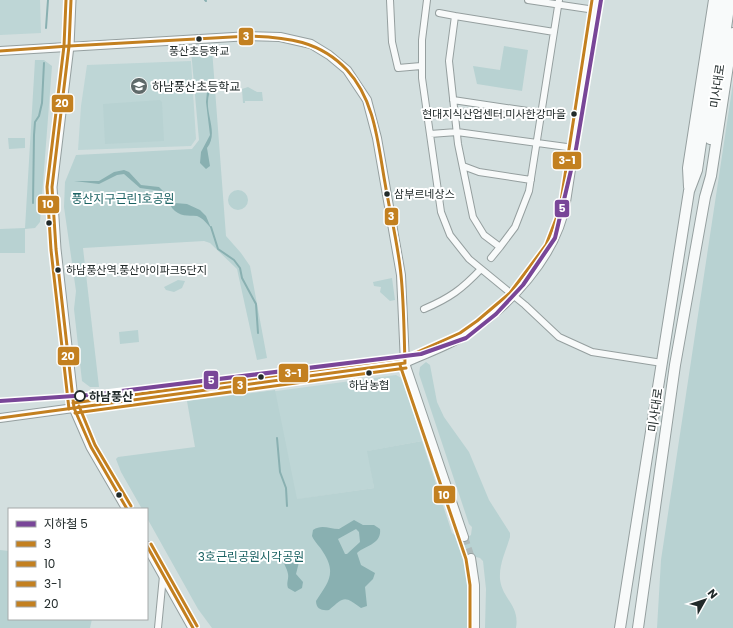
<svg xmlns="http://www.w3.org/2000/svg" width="733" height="628" font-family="Poppins,'Noto Sans KR',sans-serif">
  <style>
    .built { fill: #bed6d6 }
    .green { fill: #b8d2d2 }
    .water { fill: #89b0b1; fill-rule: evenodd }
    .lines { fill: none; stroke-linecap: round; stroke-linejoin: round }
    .stream { stroke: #89b0b1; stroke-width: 2 }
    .tertiary-tunnel { stroke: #afbbbb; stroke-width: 8; stroke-dasharray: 8 4; stroke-linecap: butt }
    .minor-casing { stroke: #959f9f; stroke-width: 8 }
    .tertiary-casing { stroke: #959f9f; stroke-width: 10 }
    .secondary-casing { stroke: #959f9f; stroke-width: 11 }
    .primary-casing { stroke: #959f9f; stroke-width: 12 }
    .minor { stroke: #f8fafa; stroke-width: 6 }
    .tertiary { stroke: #f8fafa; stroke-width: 8 }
    .secondary { stroke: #f8fafa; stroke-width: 9 }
    .primary { stroke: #f8fafa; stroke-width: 10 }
    .bus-1-casing { stroke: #fff; stroke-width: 6 }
    .bus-2-casing { stroke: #fff; stroke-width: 6 }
    .bus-3-casing { stroke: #fff; stroke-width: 6 }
    .bus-4-casing { stroke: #fff; stroke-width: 6 }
    .bus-1 { stroke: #c38020; stroke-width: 3 }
    .bus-2 { stroke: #c38020; stroke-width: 3 }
    .bus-3 { stroke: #c38020; stroke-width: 3 }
    .bus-4 { stroke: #c38020; stroke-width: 3 }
    .metro-1-casing { stroke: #fff; stroke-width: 7 }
    .metro-1 { stroke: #794698; stroke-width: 4 }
    .bus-dot { fill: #212a2a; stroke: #fff; stroke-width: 1.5 }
    .stop-dot { fill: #fff; stroke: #212a2a; stroke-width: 2 }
    .labels { text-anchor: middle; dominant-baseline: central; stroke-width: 4; stroke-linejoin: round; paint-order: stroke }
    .bus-label { font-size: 11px; fill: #212a2a; stroke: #fff }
    .poi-label { font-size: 12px; fill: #212a2a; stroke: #fff; text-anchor: start }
    .street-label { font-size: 12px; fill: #212a2a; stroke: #fff }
    .park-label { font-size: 12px; fill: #1b6263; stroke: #fff }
    .stop-label { font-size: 12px; font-weight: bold; fill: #212a2a; stroke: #fff; text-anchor: start }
    .line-badge { stroke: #fff; stroke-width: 1.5 }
    .badge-label { font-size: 11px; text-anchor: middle; font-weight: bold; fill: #fff }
  </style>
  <rect width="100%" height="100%" fill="#d3dfdf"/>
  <!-- built -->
  <path class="built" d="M 0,0 L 40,0 L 41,33 L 0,35 Z
    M 191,61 L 196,139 L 191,146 L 78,150 L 81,106 L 87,65 Z
    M 396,375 L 403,379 L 422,441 L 368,451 L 374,488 L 286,501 L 194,402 Z"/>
  <!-- green -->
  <path class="green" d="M 504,46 L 528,50 L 522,91 L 477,84 L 473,66 L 500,70 Z
    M 212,49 L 226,236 L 241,253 L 250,266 L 267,358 L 257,360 L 237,269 L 210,243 L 204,241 L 83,248 L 99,387 L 90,387 L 82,381 L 74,309 L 76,291 L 64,207 L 65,182 L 76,155 L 192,149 L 199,140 L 191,50 Z
    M 35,60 L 44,60 L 52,66 L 40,222 L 35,228 L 25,229 L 25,253 L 0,253 L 0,229 L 25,228 Z
    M 733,83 L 733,628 L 657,628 L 661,560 Z
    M 248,87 L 257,92 L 262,92 L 263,101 L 245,101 L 245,103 L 243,103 L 242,89 Z
    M 160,100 L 162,102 L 164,141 L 105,144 L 103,104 Z
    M 8,138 L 25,138 L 25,148 L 9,149 Z
    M228 200a10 10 0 1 1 20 0a10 10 0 1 1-20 0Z
    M 392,278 L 395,300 L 390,301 L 380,292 L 381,287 L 374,286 L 373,282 Z
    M 178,280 L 185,281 L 182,288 L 174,292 L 166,290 L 164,287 Z
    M 138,330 L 139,342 L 120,344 L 119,332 Z
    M 426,362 L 430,365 L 437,402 L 444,417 L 469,452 L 489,500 L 510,533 L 510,537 C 506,551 499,564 500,579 C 502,599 520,605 516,628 L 485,628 L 486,589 L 483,561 L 480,558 L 472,556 L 465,561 L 469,579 L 469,628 L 212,628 L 198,609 L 147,518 L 147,509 L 142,509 L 121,472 L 116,459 L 118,457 L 195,447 L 187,401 L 275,390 L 297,499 L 374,488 L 367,451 L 422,441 L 452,533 L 458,537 L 466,538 L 471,535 L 472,527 L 469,524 L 419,374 L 420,367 Z
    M 0,550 L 9,551 L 9,619 L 92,619 L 90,628 L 0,628 Z"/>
  <!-- water -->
  <path class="water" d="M 207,91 L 210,92 C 202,111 220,131 207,148 L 210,166 L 206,169 L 200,163 L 201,152 L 210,135 L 206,102 Z
    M 124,170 L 129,172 L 141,185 L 159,187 L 175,203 L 187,204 L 200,210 L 206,216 L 211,228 C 207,224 203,218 197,216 C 190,215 184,217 178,213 C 169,208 168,198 161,191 L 140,188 L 124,174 L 117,175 L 99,184 L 74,181 L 99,181 L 114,172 Z
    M 354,520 L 363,525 L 374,525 L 380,529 C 382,544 365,546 357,553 L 361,565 L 375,573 L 373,579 L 365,587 L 367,606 L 361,608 C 344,595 344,597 329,610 C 322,611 316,609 316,601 C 328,583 337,573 323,552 C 320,546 315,543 312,536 L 313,530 C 322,524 329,529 339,529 ZM 356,529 L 359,532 L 360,542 L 347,554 L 345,554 L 338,539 Z
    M 290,550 L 299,562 L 296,574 L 303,582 L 302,588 L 295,592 L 288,588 C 286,583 289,579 288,574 C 287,566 279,560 284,552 Z"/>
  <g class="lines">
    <!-- stream -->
    <path class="stream" d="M 205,0 L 206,1
      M 46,28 L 48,0
      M 33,203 L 34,135 L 35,122 L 39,116 L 42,103 L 44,63
      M 211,227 L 218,249 L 234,260 L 240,268 L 242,278 L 256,304 L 258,333
      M 277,438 L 280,472 L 286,488 L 287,506"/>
    <!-- tertiary-tunnel -->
    <path class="tertiary-tunnel" d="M 464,537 L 471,558"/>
    <!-- minor casing -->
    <g class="minor-casing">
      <path id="minor" d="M 390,0 L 392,42 L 398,68 L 421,66
        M 427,0 L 422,40 L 422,78 L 441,212 L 450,235 L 469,259 L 525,305 L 559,337 L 592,352 L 662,363
        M 528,0 L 595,10
        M 439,13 L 455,16
        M 554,32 L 455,16 L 449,61 L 458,144 L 473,217 L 484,235 L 500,247 L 515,227 L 529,191 L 559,0
        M 453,100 L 541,113
        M 430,134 L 457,132 L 574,148
        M 463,166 L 479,172 L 531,180
        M 491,258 L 500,247
        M 424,309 C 450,298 462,289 481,269
        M 158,628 L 163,576"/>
    </g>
    <!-- tertiary casing -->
    <g class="tertiary-casing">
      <path id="tertiary" d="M 0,51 L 250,36 L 280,37 L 311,44 L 329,55 L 347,70 L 367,100 L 377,138 L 401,275 L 405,363 L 464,537
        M 0,418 L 405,363 C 424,354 446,347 463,336 C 508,308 557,257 566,202 L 597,0
        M 471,558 L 475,585 L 475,628"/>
    </g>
    <!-- secondary casing -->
    <g class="secondary-casing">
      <path id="secondary" d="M 71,0 L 69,46 L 52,187 L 56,249 L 74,408 L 91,447 L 127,509
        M 147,546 L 193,628"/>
    </g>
    <!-- primary casing -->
    <g class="primary-casing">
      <path id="primary" d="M 710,139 L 730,0
        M 689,187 L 688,168 L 714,0
        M 620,628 L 689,191 L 697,170 L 722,0
        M 638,628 L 675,365 L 705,197 L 711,176 L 733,33"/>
    </g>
    <!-- minor -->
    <use href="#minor" class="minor"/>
    <!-- tertiary -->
    <use href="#tertiary" class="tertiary"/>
    <!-- secondary -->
    <use href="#secondary" class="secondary"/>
    <!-- primary -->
    <use href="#primary" class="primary"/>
    <!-- bus-1 casing -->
    <g class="bus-1-casing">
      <path id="bus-1" d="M 69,46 L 250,36 C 287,37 320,41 347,70 C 375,100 378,144 385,183 C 390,213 398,244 401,275 C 404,304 404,334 405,363
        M 69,46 L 71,0
        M 74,408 L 405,363
        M 74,408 L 91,447 L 127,509
        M 147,546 L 193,628"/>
    </g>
    <!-- bus-2 casing -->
    <g class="bus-2-casing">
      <path id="bus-2" d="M 66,0 L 64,46 L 47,187 L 51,250 L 69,409
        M 400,365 L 466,559 L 470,585 L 470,628
        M 75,413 L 406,368"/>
    </g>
    <!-- bus-3 casing -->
    <g class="bus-3-casing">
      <path id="bus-3" d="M 73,403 L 404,358 L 460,333 L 477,321 L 510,293 L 546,245 L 556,219 L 561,201 L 592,0
        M 79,406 L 95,445 L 131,506
        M 151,544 L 197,626"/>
    </g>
    <!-- bus-4 casing -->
    <g class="bus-4-casing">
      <path id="bus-4" d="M 0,51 L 69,46 L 52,187 L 56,249 L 74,408 L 0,418"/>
    </g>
    <!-- bus-1 -->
    <use href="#bus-1" class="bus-1"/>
    <!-- bus-2 -->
    <use href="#bus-2" class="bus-2"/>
    <!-- bus-3 -->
    <use href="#bus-3" class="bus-3"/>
    <!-- bus-4 -->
    <use href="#bus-4" class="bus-4"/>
    <!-- metro-1 casing -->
    <g class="metro-1-casing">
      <path id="metro-1" d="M 0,401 L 89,395 L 421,354 L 466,338 L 496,314 L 523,285 L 555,238 L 576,149 L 601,0"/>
    </g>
    <!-- metro-1 -->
    <use href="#metro-1" class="metro-1"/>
  </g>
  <!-- icons -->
  <defs>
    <g id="school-disc" transform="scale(0.9)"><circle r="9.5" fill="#5f6969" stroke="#fff"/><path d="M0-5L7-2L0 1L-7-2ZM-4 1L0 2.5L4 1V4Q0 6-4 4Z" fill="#fff"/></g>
  </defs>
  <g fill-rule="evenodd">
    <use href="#school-disc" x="139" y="86"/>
  </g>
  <!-- markers -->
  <g class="bus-dot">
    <circle cx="199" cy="39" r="3.5"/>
    <circle cx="574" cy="114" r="3.5"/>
    <circle cx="387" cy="194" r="3.5"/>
    <circle cx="49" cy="223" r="3.5"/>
    <circle cx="58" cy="270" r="3.5"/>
    <circle cx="369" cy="373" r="3.5"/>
    <circle cx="261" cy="377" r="3.5"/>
    <circle cx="119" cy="495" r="3.5"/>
  </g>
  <circle class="stop-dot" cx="80" cy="396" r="5"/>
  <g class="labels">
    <!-- bus labels -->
    <g class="bus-label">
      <text x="199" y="51">풍산초등학교</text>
      <text x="566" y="114" text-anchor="end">현대지식산업센터.미사한강마을</text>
      <text x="394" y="194" text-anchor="start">삼부르네상스</text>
      <text x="66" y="270" text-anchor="start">하남풍산역.풍산아이파크5단지</text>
      <text x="369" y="385">하남농협</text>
    </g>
    <!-- poi labels -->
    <g class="poi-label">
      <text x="152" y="86">하남풍산초등학교</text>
    </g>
    <!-- street labels -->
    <g class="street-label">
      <text transform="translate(717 86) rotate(-82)">미사대로</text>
      <text transform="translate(655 410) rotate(-82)">미사대로</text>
    </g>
    <!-- park labels -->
    <g class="park-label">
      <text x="123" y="198">풍산지구근린1호공원</text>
      <text x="251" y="556">3호근린공원시각공원</text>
    </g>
    <!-- stop labels -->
    <g class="stop-label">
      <text x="89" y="396">하남풍산</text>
    </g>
  </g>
  <g class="line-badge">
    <rect x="238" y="27" width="16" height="19" rx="4" fill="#c38020"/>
    <rect x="51" y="94" width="23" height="19" rx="4" fill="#c38020"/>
    <rect x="552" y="151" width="30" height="19" rx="4" fill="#c38020"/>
    <rect x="37" y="195" width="23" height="19" rx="4" fill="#c38020"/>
    <rect x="554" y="199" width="16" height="19" rx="4" fill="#794698"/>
    <rect x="384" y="207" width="15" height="19" rx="4" fill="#c38020"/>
    <rect x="57" y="346" width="23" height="20" rx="4" fill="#c38020"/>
    <rect x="278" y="363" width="31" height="20" rx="4" fill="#c38020"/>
    <rect x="203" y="370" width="16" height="20" rx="4" fill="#794698"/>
    <rect x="232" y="376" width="15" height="19" rx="4" fill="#c38020"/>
    <rect x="433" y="485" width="23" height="19" rx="4" fill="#c38020"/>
  </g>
  <g class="badge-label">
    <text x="246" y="40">3</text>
    <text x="62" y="107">20</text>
    <text x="567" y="164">3-1</text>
    <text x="48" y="208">10</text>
    <text x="562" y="212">5</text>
    <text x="391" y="220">3</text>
    <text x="68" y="360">20</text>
    <text x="293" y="377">3-1</text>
    <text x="211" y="384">5</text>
    <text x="240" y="389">3</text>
    <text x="444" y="499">10</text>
  </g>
  <!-- legend -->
  <rect x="8" y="508" width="140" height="112" fill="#ffffff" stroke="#a6aaaa"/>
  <rect x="16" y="521" width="20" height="6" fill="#794698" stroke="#a6aaaa"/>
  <text x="44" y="528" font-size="12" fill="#212a2a">지하철 5</text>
  <rect x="16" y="541" width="20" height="6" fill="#c38020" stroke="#a6aaaa"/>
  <text x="44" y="548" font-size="12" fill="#212a2a">3</text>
  <rect x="16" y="561" width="20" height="6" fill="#c38020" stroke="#a6aaaa"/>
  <text x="44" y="568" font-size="12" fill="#212a2a">10</text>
  <rect x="16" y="581" width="20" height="6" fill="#c38020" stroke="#a6aaaa"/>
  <text x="44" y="588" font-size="12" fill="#212a2a">3-1</text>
  <rect x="16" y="601" width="20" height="6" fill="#c38020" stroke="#a6aaaa"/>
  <text x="44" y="608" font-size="12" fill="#212a2a">20</text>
  <!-- north arrow -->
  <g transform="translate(705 600) rotate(51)" stroke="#ffffff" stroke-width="3" paint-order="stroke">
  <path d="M0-3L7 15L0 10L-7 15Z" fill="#212a2a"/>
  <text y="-6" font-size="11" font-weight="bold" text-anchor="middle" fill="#212a2a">N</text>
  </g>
</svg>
